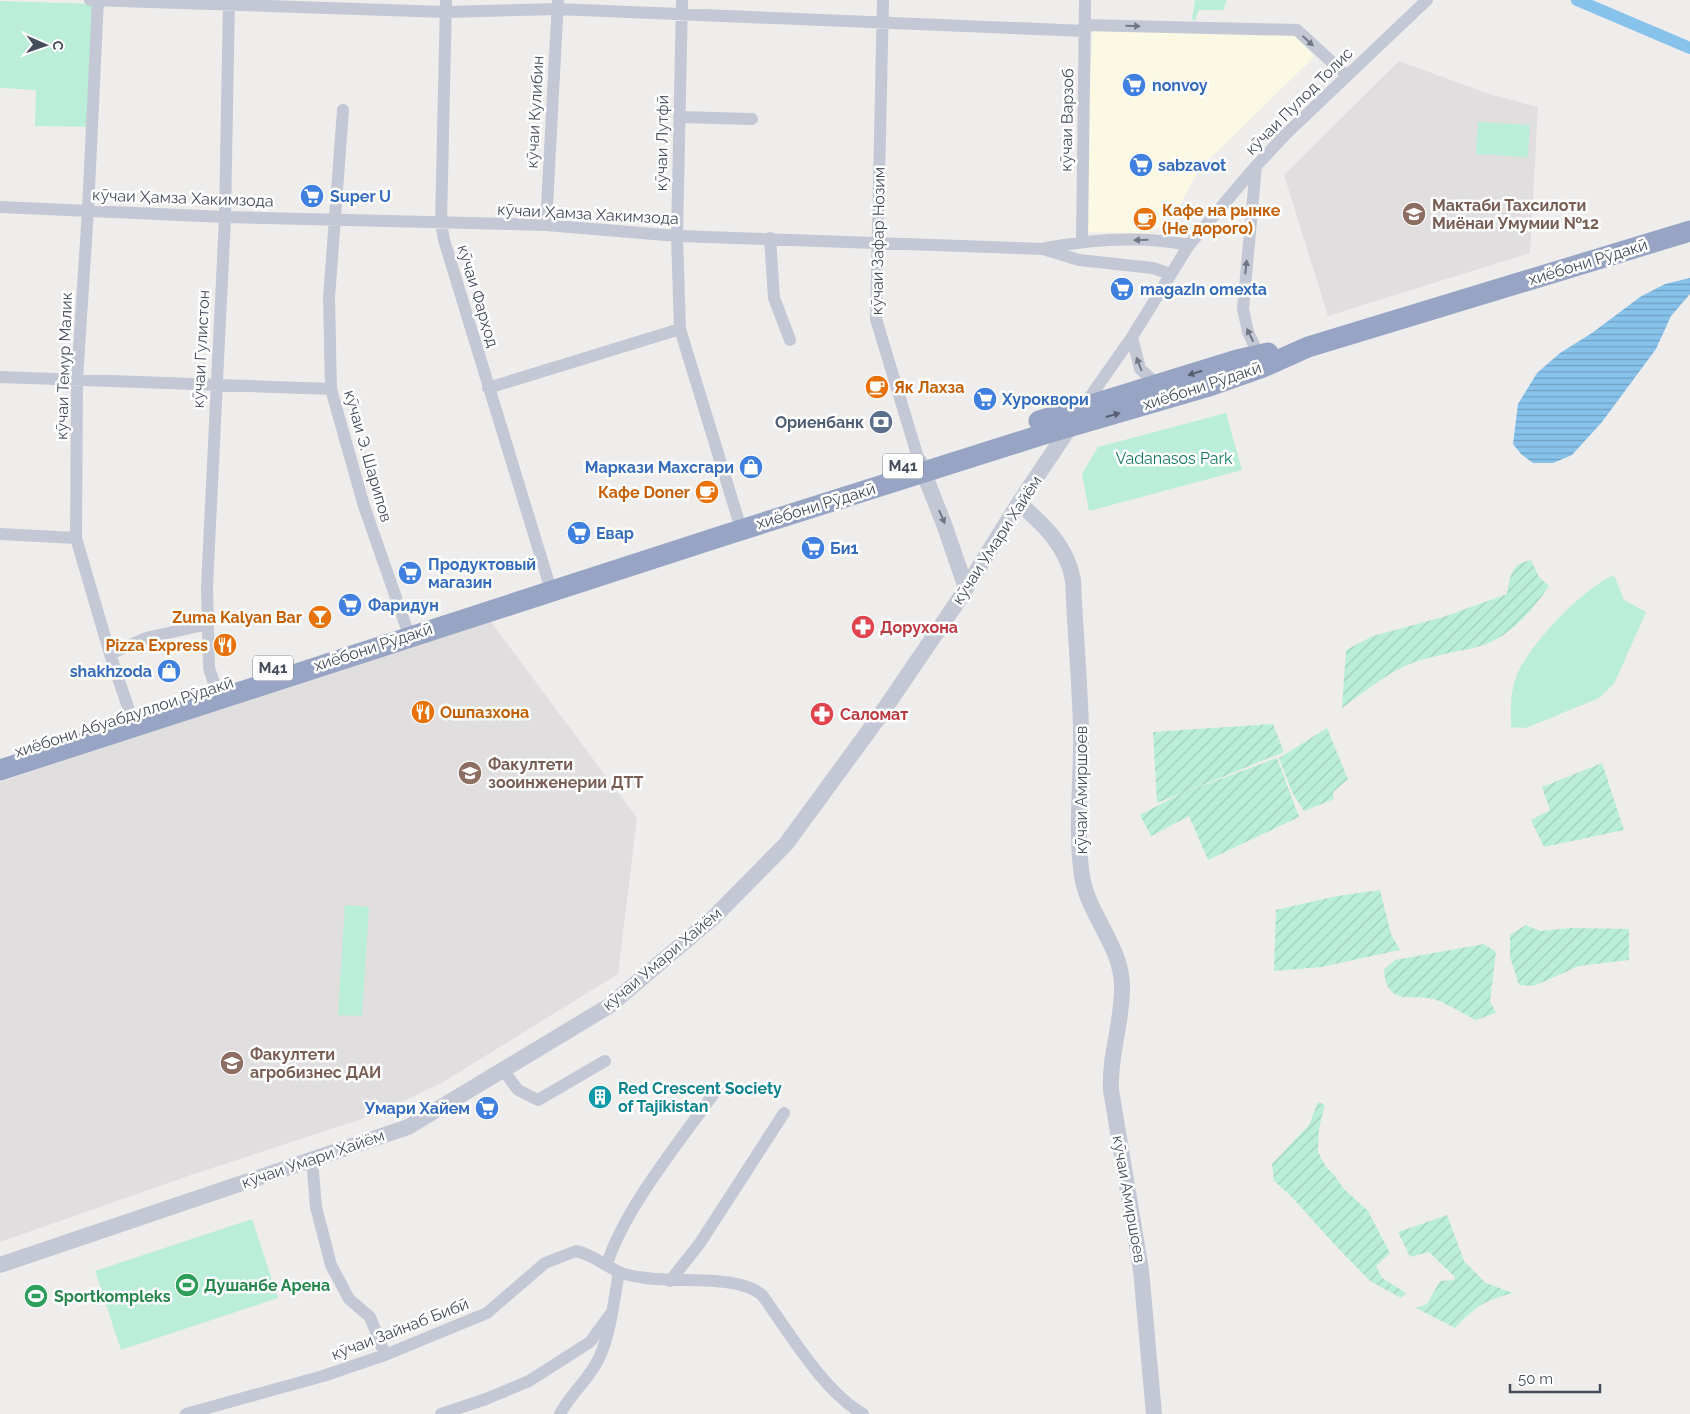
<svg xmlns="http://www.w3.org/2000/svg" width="1690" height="1414" font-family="Raleway,sans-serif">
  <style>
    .commercial { fill: #fbf9e4 }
    .education { fill: #e0dede }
    .green { fill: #baeed8 }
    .garden { fill: url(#garden-furrows) }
    .water { fill: url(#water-rules) }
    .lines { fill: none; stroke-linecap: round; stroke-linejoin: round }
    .canal { stroke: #87c2eb; stroke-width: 12 }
    .minor { stroke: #c3c8d4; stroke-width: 12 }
    .tertiary { stroke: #c3c8d4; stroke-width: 16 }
    .trunk { stroke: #98a4c4; stroke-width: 21 }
    .oneway { fill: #717785 }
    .oneway2 { fill: #565e6f }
    .labels { text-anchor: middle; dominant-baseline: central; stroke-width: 5; stroke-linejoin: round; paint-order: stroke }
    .shield { fill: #fff; stroke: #7d828c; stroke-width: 1 }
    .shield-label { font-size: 15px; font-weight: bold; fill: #454c5a }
    .shop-label { font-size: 16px; font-weight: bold; fill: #366cbe; stroke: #fff; text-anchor: start }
    .street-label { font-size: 16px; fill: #454c5a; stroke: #fff }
    .education-label { font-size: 16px; font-weight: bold; fill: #785e54; stroke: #fff; text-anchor: start }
    .food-label { font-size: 16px; font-weight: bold; fill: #c56008; stroke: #fff; text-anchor: start }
    .service-label { font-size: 16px; font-weight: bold; fill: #4e5e75; stroke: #fff; text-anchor: end }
    .park-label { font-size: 16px; fill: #177a5c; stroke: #fff }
    .health-label { font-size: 16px; font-weight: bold; fill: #be3a42; stroke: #fff; text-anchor: start }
    .culture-label { font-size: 16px; font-weight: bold; fill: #0d838f; stroke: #fff; text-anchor: start }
    .leisure-label { font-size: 16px; font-weight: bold; fill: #27864d; stroke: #fff; text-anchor: start }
  </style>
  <defs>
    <pattern id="garden-furrows" width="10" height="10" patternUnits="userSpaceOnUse" patternTransform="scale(1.25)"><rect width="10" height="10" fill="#baeed8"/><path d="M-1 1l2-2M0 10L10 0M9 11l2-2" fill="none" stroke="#a1cebc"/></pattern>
    <pattern id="water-rules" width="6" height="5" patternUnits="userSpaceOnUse" patternTransform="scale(1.25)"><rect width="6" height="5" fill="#87c2eb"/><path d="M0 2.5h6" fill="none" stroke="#70a0c1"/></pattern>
  </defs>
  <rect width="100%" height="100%" fill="#efedec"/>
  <!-- commercial -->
  <path class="commercial" d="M 1093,27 L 1298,36 L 1314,57 L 1199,169 L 1172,220 L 1148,233 L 1082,232 Z"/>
  <!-- education -->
  <path class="education" d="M 1399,61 L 1489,94 L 1538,107 L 1530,253 L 1328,316 L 1284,175 Z
    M 488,618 L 637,818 L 618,974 L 440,1084 L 371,1116 L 191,1175 L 0,1242 L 0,782 Z"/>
  <!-- green -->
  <path class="green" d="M 1195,0 L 1227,0 L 1223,10 L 1199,10 L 1195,21 L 1192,19 Z
    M 0,1 L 95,4 L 91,127 L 35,126 L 36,90 L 0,88 Z
    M 1478,122 L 1530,125 L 1528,157 L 1476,154 Z
    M 1226,413 L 1242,470 L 1089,511 L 1082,474 L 1098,447 Z
    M 1614,575 L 1624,600 L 1646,612 L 1614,684 L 1599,698 L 1526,728 L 1511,727 C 1511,712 1510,695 1515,680 C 1525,648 1583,588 1614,575 Z
    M 345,905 L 369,907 L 362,1016 L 338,1015 Z
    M 252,1219 L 278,1298 L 121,1350 L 95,1271 Z"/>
  <!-- garden -->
  <path class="garden" d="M 1531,560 L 1539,577 L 1549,586 C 1532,611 1508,639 1477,647 C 1453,653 1426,656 1403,667 C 1381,678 1361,694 1342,708 L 1346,650 L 1373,636 L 1443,617 L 1507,594 C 1510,576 1511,564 1531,560 Z
    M 1273,724 L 1284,752 L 1183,793 L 1277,758 L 1299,817 L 1208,860 L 1189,816 L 1151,836 L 1140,815 L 1182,793 L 1157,803 L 1153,732 Z
    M 1327,728 L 1348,779 L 1333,792 L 1334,799 L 1304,811 L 1293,794 L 1279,758 Z
    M 1602,763 L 1624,830 L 1544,847 L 1531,820 L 1550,810 L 1542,787 Z
    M 1380,890 L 1391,934 L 1400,950 L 1321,967 L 1274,971 L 1276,910 L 1337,896 Z
    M 1526,925 L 1540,931 L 1571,928 L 1629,929 L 1629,960 L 1579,966 L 1534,986 L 1519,985 L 1510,957 L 1510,935 Z
    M 1484,944 L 1496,952 L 1490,1001 L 1496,1013 L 1476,1020 C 1463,1014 1447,1003 1433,999 C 1411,994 1386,1007 1384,969 L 1395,960 Z
    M 1318,1102 L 1325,1105 L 1319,1128 L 1318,1152 L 1326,1167 L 1334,1175 L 1343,1188 L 1368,1211 L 1390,1253 L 1376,1266 L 1382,1278 L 1406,1293 L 1401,1298 L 1370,1281 L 1334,1244 L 1291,1196 L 1274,1181 L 1272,1164 L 1309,1125 Z
    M 1447,1215 L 1464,1261 L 1486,1283 L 1513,1293 C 1485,1300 1475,1307 1455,1328 L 1416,1308 L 1427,1304 L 1440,1281 L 1454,1280 L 1455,1277 L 1429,1252 L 1410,1257 L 1398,1232 Z"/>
  <!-- water -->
  <path class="water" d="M 1690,278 L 1690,294 L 1671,316 L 1656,349 L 1602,422 L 1572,455 L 1553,463 L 1533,463 L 1521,454 L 1513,444 L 1518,404 L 1537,373 L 1560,353 L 1592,333 L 1640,297 L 1665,284 Z"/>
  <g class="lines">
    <!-- canal -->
    <path class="canal" d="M 1577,0 L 1690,48"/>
    <!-- minor -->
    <path class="minor" d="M 90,0 L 445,12 L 557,9 L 1085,31
      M 98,0 L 88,210 L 77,379 L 76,538 L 110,654 L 134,725
      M 446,0 L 441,223 L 444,240 L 551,590
      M 682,0 L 677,236 L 680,329 L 738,519
      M 883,0 L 876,319 L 919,461
      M 1084,25 L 1297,30 L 1347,76
      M 343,110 L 329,298 L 331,389 L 364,506 L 409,635
      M 679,117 L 752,119
      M 1256,166 L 1243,309 L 1248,332 L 1261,360
      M 0,207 L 225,217 L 546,225 L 677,236 L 1043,249 L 1079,260 L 1153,268 L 1170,274
      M 546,225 L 558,0
      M 770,238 L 774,298 L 790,340
      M 1082,241 L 1085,0
      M 1046,248 C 1092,239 1143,236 1189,245
      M 1132,337 L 1140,369 L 1157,384
      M 0,377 L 331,389
      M 488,388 L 680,329
      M 1083,407 L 1132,337 L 1189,245 L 1256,166 L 1287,133 L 1427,0
      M 0,534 L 76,538
      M 110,654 L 146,638 L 208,624
      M 219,698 L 209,668 L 207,587 L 225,217 L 229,0
      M 503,1070 L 518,1090 L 538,1100 L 605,1061
      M 312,1160 L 316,1207 L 331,1265 L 349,1299 L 370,1317 L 385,1355
      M 607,1264 C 625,1207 682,1139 717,1089
      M 670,1281 L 700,1243 L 784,1113
      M 186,1414 L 323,1376 L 385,1355 L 487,1313 L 545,1263 L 576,1251 C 591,1254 603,1264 617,1271 C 625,1275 637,1277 646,1278 C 679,1283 737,1274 762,1295 C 789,1332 823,1391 863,1414
      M 441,1414 L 486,1399 L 529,1381 L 590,1342 L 612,1312
      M 560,1414 C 571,1393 592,1376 600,1356 C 611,1331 614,1299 619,1272"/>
    <!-- tertiary -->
    <path class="tertiary" d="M 919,461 L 944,524 L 966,588
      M 1019,503 C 1044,525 1067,546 1073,580 C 1075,630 1080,681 1081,732 C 1082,780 1075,827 1082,876 C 1088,915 1121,945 1122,985 C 1123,1021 1109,1055 1111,1090 L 1141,1270 L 1154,1414
      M 0,1265 L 408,1127 L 609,1006 L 714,917 L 786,844 L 879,717 L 958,601 L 1019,503 L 1074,421"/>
    <!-- trunk -->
    <path class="trunk" d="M 1039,421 L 1237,360 L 1268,353
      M 0,770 L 722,536 L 1041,435 L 1206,387 L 1263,367 L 1308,347 L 1690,231"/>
  </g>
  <!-- one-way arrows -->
  <defs><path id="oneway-solid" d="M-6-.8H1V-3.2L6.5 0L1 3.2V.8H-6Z" transform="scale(1.25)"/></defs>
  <g class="oneway">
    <use href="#oneway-solid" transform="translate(1133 26) rotate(1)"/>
    <use href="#oneway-solid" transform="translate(1308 41) rotate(43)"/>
    <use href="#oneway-solid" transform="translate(1141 240) rotate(179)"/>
    <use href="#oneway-solid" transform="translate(1246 267) rotate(-84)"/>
    <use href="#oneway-solid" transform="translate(1250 335) rotate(-116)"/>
    <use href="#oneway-solid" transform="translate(1139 364) rotate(-111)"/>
    <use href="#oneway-solid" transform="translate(942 517) rotate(67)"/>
  </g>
  <g class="oneway2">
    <use href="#oneway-solid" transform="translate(1195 373) rotate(163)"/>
    <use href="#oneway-solid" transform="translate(1113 415) rotate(-16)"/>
  </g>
  <!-- icons -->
  <defs>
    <g id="supermarket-disc" transform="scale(1.25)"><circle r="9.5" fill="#3f7fe0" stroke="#fff"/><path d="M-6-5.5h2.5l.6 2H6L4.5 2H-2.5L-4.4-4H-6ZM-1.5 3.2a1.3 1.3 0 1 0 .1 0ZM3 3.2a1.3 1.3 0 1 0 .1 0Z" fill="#fff"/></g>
    <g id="school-disc" transform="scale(1.25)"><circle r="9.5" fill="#8d6e63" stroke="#fff"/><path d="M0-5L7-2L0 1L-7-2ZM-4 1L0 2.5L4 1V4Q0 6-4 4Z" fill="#fff"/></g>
    <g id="cafe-disc" transform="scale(1.25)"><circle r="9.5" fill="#e8710a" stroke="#fff"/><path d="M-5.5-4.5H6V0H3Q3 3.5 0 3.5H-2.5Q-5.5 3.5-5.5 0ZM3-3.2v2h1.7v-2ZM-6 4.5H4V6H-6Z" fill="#fff"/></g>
    <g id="bank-disc" transform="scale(1.25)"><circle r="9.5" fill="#5c6f8a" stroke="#fff"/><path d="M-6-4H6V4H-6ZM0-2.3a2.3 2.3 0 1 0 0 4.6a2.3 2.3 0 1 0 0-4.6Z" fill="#fff"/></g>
    <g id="shop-disc" transform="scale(1.25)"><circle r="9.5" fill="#3f7fe0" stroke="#fff"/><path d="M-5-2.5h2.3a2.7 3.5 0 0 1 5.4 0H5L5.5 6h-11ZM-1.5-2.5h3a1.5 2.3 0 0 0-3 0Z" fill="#fff"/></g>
    <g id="bar-disc" transform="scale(1.25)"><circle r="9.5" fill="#e8710a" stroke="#fff"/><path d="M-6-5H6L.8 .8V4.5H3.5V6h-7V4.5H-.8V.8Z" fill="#fff"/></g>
    <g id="pharmacy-disc" transform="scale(1.25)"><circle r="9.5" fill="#e0444e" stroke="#fff"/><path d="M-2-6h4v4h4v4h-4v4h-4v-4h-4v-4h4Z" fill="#fff"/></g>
    <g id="restaurant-disc" transform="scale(1.25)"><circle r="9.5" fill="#e8710a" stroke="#fff"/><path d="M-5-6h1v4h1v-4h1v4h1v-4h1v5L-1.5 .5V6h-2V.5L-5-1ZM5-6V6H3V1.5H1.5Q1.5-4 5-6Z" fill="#fff"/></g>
    <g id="university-disc" transform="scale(1.25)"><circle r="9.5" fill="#8d6e63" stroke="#fff"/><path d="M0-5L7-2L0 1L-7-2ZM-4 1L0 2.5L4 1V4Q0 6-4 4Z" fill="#fff"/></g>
    <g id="building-disc" transform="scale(1.25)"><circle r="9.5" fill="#0f9aa8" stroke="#fff"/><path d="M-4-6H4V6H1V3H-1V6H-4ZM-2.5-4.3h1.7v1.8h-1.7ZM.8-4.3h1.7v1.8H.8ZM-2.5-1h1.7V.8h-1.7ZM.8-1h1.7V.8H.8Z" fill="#fff"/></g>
    <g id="stadium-disc" transform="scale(1.25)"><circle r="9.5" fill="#2e9e5b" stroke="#fff"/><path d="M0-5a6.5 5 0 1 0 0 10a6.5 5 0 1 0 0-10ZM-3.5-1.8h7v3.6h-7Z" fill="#fff"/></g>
  </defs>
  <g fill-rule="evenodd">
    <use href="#supermarket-disc" x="1134" y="85"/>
    <use href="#supermarket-disc" x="1141" y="165"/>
    <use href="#supermarket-disc" x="312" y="196"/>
    <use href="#school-disc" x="1414" y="214"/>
    <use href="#cafe-disc" x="1145" y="219"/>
    <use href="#supermarket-disc" x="1122" y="289"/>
    <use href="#cafe-disc" x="877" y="387"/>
    <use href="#supermarket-disc" x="985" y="399"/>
    <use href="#bank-disc" x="881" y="422"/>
    <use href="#shop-disc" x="751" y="467"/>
    <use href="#cafe-disc" x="707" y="492"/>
    <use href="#supermarket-disc" x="579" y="533"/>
    <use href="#supermarket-disc" x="813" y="548"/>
    <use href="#supermarket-disc" x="410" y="573"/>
    <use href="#supermarket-disc" x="350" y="605"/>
    <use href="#bar-disc" x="320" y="617"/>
    <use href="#pharmacy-disc" x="863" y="627"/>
    <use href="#restaurant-disc" x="225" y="645"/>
    <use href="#shop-disc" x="169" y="671"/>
    <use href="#restaurant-disc" x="423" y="712"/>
    <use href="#pharmacy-disc" x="822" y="714"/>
    <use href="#university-disc" x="470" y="773"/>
    <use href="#university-disc" x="232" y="1063"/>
    <use href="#building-disc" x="600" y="1097"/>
    <use href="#supermarket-disc" x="487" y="1108"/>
    <use href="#stadium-disc" x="187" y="1285"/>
    <use href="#stadium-disc" x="36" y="1296"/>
  </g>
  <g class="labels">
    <!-- shield labels -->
    <g class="shield">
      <rect x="883" y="453.5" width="40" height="25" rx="4"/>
      <rect x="253" y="655.5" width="40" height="25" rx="4"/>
    </g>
    <g class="shield-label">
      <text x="903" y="466">M41</text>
      <text x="273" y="668">M41</text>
    </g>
    <!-- shop labels -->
    <g class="shop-label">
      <text x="1152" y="85">nonvoy</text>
      <text x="1158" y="165">sabzavot</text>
      <text x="330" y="196">Super U</text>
      <text x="1140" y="289">magazIn omexta</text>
      <text x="1002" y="399">Хуроквори</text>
      <text x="734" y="467" text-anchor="end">Маркази Махсгари</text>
      <text x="596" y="533">Евар</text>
      <text x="830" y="548">Би1</text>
      <text x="428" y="564">Продуктовый<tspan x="428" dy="18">магазин</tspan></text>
      <text x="368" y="605">Фаридун</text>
      <text x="152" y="671" text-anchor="end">shakhzoda</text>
      <text x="470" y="1108" text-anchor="end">Умари Хайем</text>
    </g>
    <!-- street labels -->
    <g class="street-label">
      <text transform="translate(1299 101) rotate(-45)">кӯчаи Пулод Толис</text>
      <text transform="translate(535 112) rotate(-87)">кӯчаи Кулибин</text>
      <text transform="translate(1067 120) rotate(-89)">кӯчаи Варзоб</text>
      <text transform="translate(662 143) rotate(-89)">кӯчаи Лутфӣ</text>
      <text transform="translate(183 198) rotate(2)">кӯчаи Ҳамза Хакимзода</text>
      <text transform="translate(588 214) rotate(3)">кӯчаи Ҳамза Хакимзода</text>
      <text transform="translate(878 241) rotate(-89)">кӯчаи Зафар Нозим</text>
      <text transform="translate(1588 262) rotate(-17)">хиёбони Рӯдакӣ</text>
      <text transform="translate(478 296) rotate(73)">кӯчаи Фарҳод</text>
      <text transform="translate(201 349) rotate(-87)">кӯчаи Гулистон</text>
      <text transform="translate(64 366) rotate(-88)">кӯчаи Темур Малик</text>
      <text transform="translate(1202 386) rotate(-18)">хиёбони Рӯдакӣ</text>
      <text transform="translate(368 456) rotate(74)">кӯчаи Э. Шарипов</text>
      <text transform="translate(816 506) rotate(-17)">хиёбони Рӯдакӣ</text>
      <text transform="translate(997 540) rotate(-57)">кӯчаи Умари Хайём</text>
      <text transform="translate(373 647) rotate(-18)">хиёбони Рӯдакӣ</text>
      <text transform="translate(124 717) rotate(-18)">хиёбони Абуабдуллои Рӯдакӣ</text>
      <text transform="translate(1081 790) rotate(-90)">кӯчаи Амиршоев</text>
      <text transform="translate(662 959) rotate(-40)">кӯчаи Умари Хайём</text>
      <text transform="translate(313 1159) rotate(-19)">кӯчаи Умари Хайём</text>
      <text transform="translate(1129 1199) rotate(80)">кӯчаи Амиршоев</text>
      <text transform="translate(400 1329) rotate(-21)">кӯчаи Зайнаб Бибӣ</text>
    </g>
    <!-- education labels -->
    <g class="education-label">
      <text x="1432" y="205">Мактаби Тахсилоти<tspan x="1432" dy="18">Миёнаи Умумии №12</tspan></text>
      <text x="488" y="764">Факултети<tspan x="488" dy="18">зооинженерии ДТТ</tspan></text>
      <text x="250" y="1054">Факултети<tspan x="250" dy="18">агробизнес ДАИ</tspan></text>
    </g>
    <!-- food labels -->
    <g class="food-label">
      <text x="1162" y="210">Кафе на рынке<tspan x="1162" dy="18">(Не дорого)</tspan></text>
      <text x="894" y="387">Як Лахза</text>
      <text x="690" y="492" text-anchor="end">Кафе Doner</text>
      <text x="302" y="617" text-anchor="end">Zuma Kalyan Bar</text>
      <text x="208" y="645" text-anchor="end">Pizza Express</text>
      <text x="440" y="712">Oшпазхона</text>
    </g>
    <!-- service labels -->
    <g class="service-label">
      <text x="864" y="422">Ориенбанк</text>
    </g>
    <!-- park labels -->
    <g class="park-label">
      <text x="1174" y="458">Vadanasos Park</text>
    </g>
    <!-- health labels -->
    <g class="health-label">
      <text x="880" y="627">Дорухона</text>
      <text x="840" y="714">Саломат</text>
    </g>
    <!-- culture labels -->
    <g class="culture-label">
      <text x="618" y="1088">Red Crescent Society<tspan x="618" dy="18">of Tajikistan</tspan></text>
    </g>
    <!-- leisure labels -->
    <g class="leisure-label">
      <text x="204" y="1285">Душанбе Арена</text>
      <text x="54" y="1296">Sportkompleks</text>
    </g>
  </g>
  <!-- north arrow -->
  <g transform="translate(45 45) rotate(92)" stroke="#ffffff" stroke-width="4" paint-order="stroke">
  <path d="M0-4L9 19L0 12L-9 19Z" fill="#454c5a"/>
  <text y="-8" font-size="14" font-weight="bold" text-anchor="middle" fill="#454c5a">С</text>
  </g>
  <!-- scale -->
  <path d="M1510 1384v8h90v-8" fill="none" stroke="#454c5a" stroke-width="2.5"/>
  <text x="1518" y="1384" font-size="15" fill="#454c5a" stroke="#ffffff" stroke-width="4" paint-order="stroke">50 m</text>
</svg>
